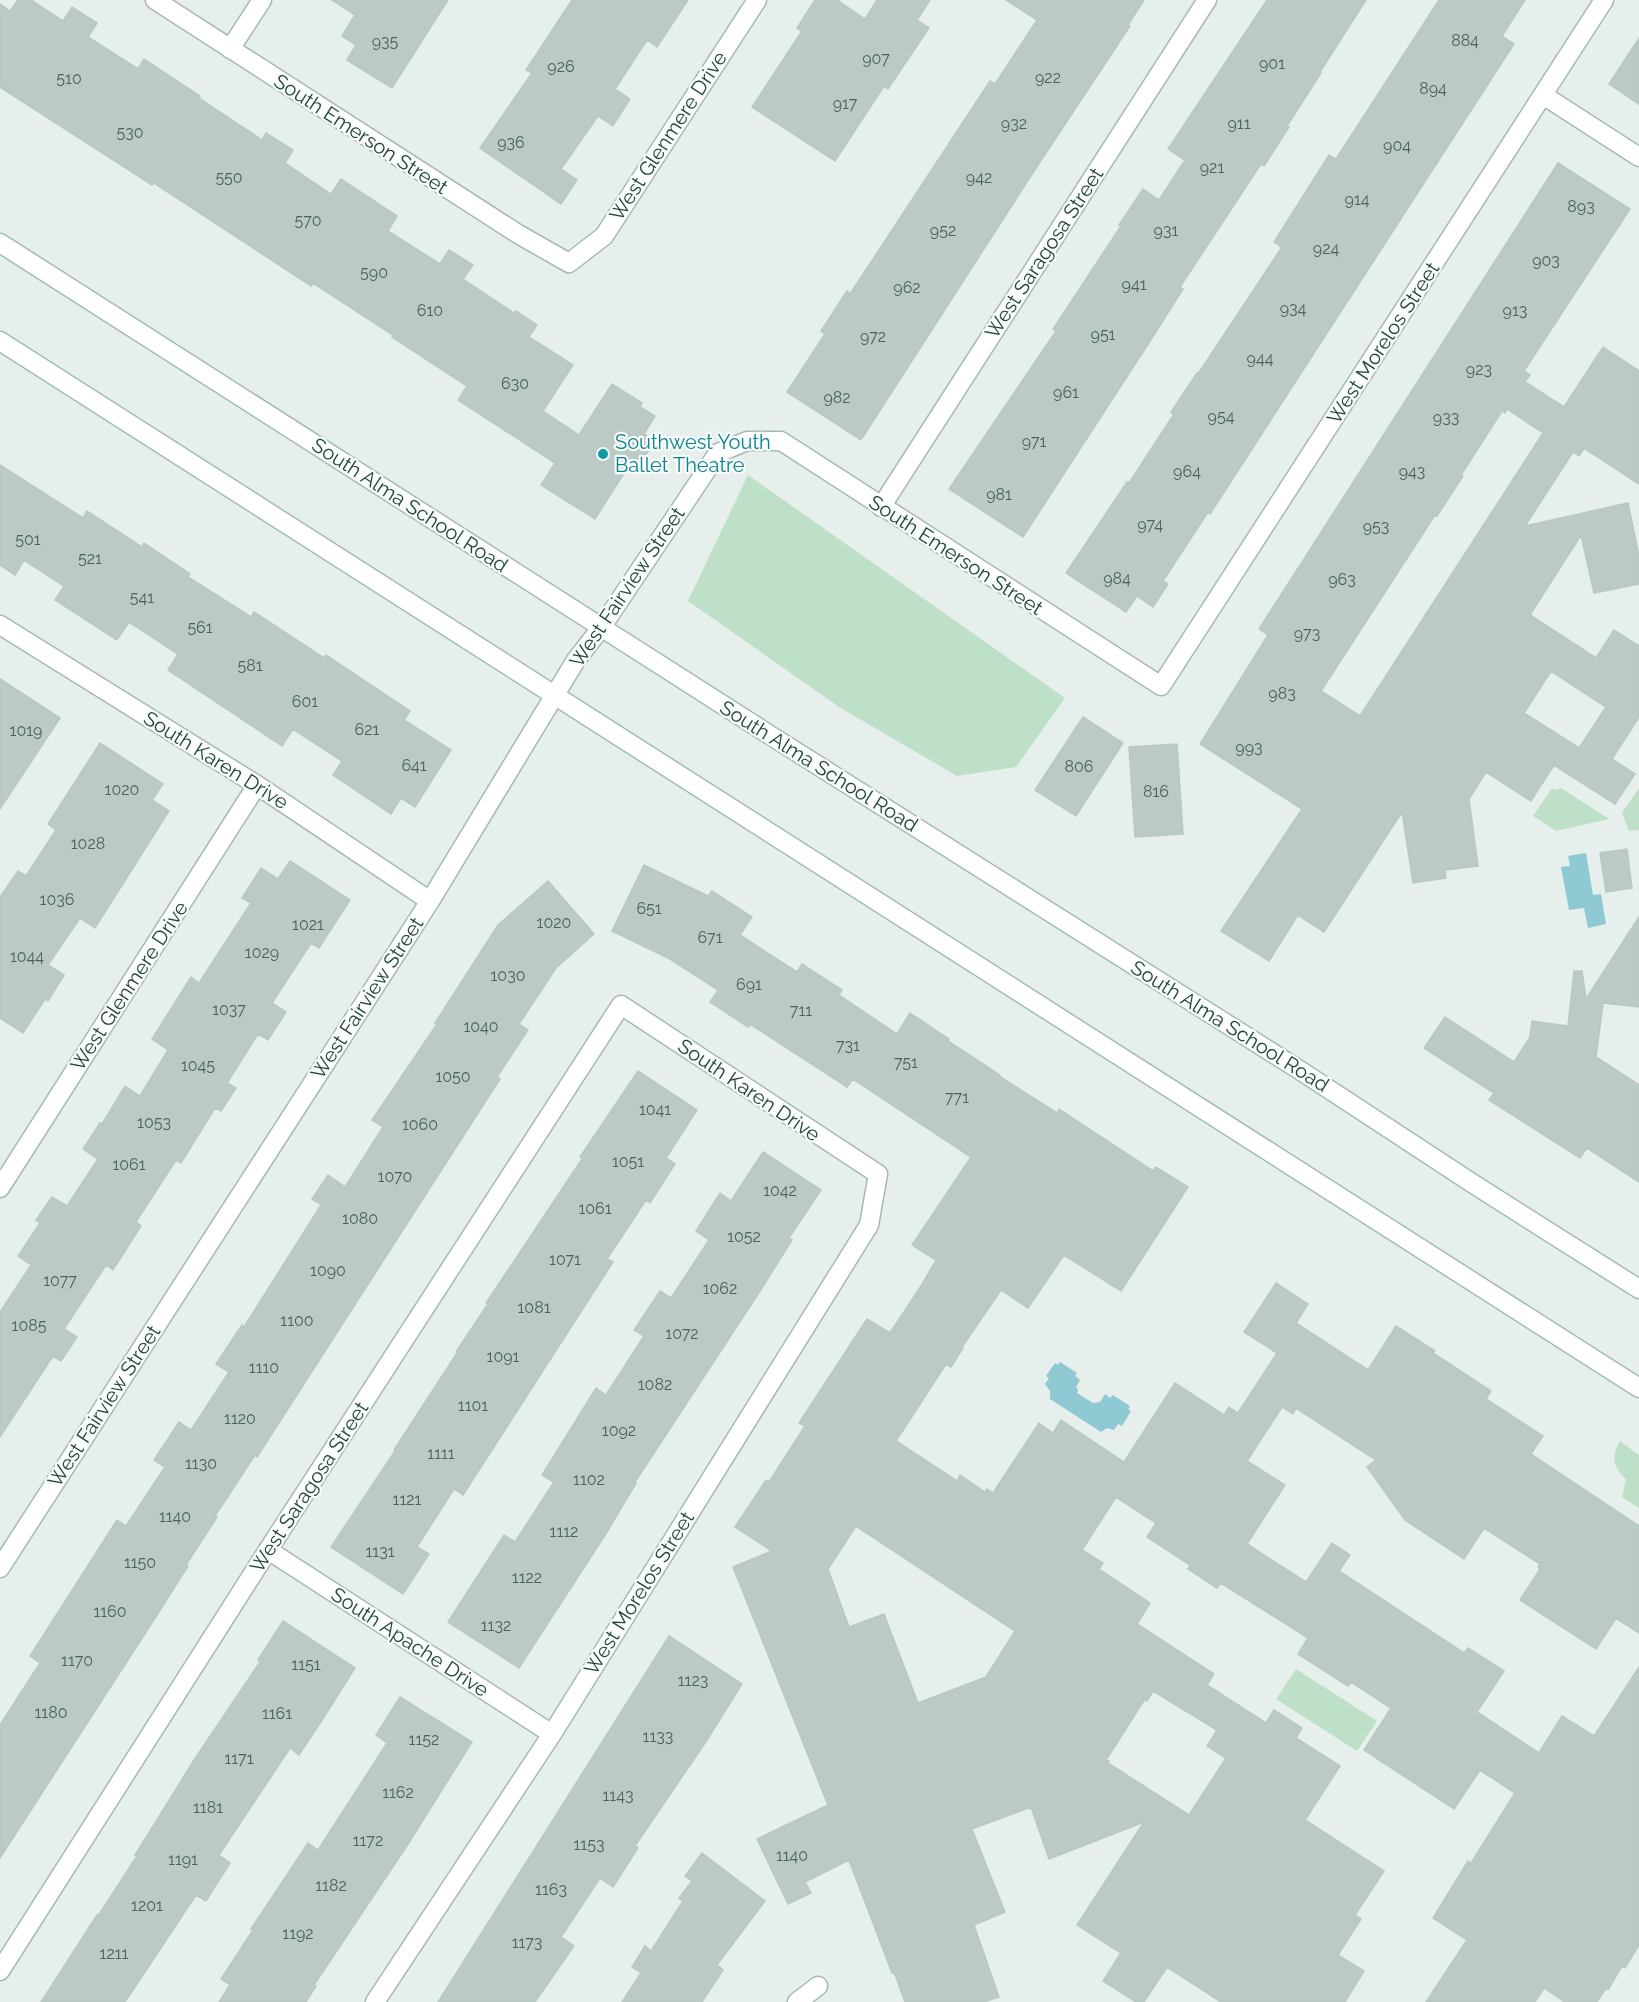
<svg xmlns="http://www.w3.org/2000/svg" width="1639" height="2002" font-family="Raleway,sans-serif">
  <style>
    .green { fill: #bfe0c8 }
    .water { fill: #8ec9d4 }
    .building { fill: #bbcac4; stroke: #b8c9c2; stroke-width: 1.5; fill-rule: evenodd }
    .lines { fill: none; stroke-linecap: round; stroke-linejoin: round }
    .minor-casing { stroke: #a8b8b2; stroke-width: 21 }
    .secondary-casing { stroke: #a4bbb3; stroke-width: 21 }
    .minor { stroke: #fff; stroke-width: 18 }
    .secondary { stroke: #fff; stroke-width: 18 }
    .culture-dot { fill: #0f9aa8; stroke: #f7fbf9; stroke-width: 2 }
    .labels { text-anchor: middle; dominant-baseline: central; stroke-width: 4.5; stroke-linejoin: round; paint-order: stroke }
    .number-label { font-size: 16px; fill: #4a645c }
    .street-label { font-size: 20px; fill: #24423a; stroke: #f7fbf9 }
    .culture-label { font-size: 20px; fill: #0d838f; stroke: #f7fbf9; text-anchor: start }
  </style>
  <rect width="100%" height="100%" fill="#e6efeb"/>
  <!-- green -->
  <path class="green" d="M 748,475 L 1065,698 L 1016,767 L 957,776 L 839,707 L 688,601 Z
    M 1552,788 L 1555,790 L 1561,788 L 1609,819 L 1556,831 L 1533,816 Z
    M 1639,788 L 1639,830 L 1629,831 L 1622,813 Z
    M 1620,1441 L 1639,1455 L 1639,1508 L 1622,1497 L 1626,1479 C 1613,1467 1611,1457 1620,1441 Z
    M 1296,1669 L 1377,1721 L 1357,1751 L 1276,1699 Z"/>
  <!-- water -->
  <path class="water" d="M 1586,853 L 1593,895 L 1601,894 L 1606,924 L 1588,928 L 1584,908 L 1569,910 L 1561,867 L 1570,866 L 1568,856 Z
    M 1060,1362 L 1077,1373 L 1075,1376 L 1080,1380 L 1076,1387 L 1078,1390 L 1077,1393 L 1093,1403 L 1100,1402 L 1105,1394 L 1110,1398 L 1113,1395 L 1130,1406 L 1128,1409 L 1131,1411 L 1122,1426 L 1118,1424 L 1114,1430 L 1107,1428 L 1101,1432 L 1050,1399 L 1050,1391 L 1045,1384 L 1049,1378 L 1046,1376 L 1055,1363 L 1058,1365 Z"/>
  <!-- building -->
  <path class="building" d="M 18,0 L 31,0 L 63,21 L 72,7 L 97,23 L 88,37 L 138,69 L 144,59 L 200,96 L 199,98 L 262,140 L 266,133 L 293,150 L 285,163 L 331,194 L 341,179 L 397,216 L 388,231 L 440,264 L 449,250 L 473,265 L 463,279 L 514,313 L 516,311 L 537,325 L 529,337 L 573,365 L 543,411 L 579,435 L 612,384 L 642,403 L 640,407 L 655,416 L 644,434 L 655,441 L 635,472 L 628,467 L 595,519 L 541,485 L 555,463 L 458,400 L 467,386 L 392,337 L 393,335 L 313,283 L 311,286 L 154,183 L 152,185 L 0,87 L 0,4 L 10,11 Z
    M 332,0 L 448,0 L 392,88 L 347,60 L 356,45 L 342,36 L 355,15 Z
    M 572,0 L 688,0 L 657,47 L 647,40 L 615,89 L 630,99 L 613,126 L 598,116 L 561,169 L 577,180 L 561,204 L 480,148 L 532,73 L 526,70 Z
    M 815,0 L 837,0 L 865,19 L 877,0 L 930,0 L 917,20 L 929,28 L 888,89 L 884,86 L 835,161 L 752,107 L 802,31 L 797,28 Z
    M 1006,0 L 1144,0 L 1128,25 L 1130,26 L 1038,165 L 861,440 L 787,392 L 825,334 L 821,331 L 847,291 L 850,294 L 990,81 L 995,84 L 1037,20 Z
    M 1267,0 L 1366,0 L 1320,72 L 1321,73 L 1287,126 L 1289,127 L 1264,166 L 1261,164 L 1180,287 L 1183,289 L 1152,338 L 1023,537 L 949,489 L 1056,331 L 1053,329 L 1121,226 L 1119,225 L 1143,189 L 1159,200 L 1185,160 L 1168,149 Z
    M 1439,0 L 1525,0 L 1502,36 L 1514,44 L 1210,514 L 1208,512 L 1163,581 L 1168,584 L 1153,607 L 1137,596 L 1126,612 L 1066,573 L 1127,482 L 1129,483 L 1174,414 L 1171,412 L 1197,373 L 1198,374 L 1282,247 L 1274,242 L 1329,155 L 1336,159 Z
    M 1639,38 L 1639,104 L 1609,84 Z
    M 1558,163 L 1630,209 L 1524,371 L 1530,375 L 1525,382 L 1564,407 L 1603,347 L 1639,371 L 1639,484 L 1584,448 L 1579,456 L 1573,452 L 1525,526 L 1628,503 L 1639,556 L 1639,584 L 1594,593 L 1581,535 L 1530,615 L 1596,658 L 1614,630 L 1639,646 L 1639,717 L 1612,759 L 1635,774 L 1615,804 L 1554,765 L 1531,801 L 1486,772 L 1469,799 L 1478,866 L 1445,870 L 1446,878 L 1413,883 L 1402,812 L 1324,932 L 1298,915 L 1269,961 L 1221,931 L 1302,809 L 1200,744 L 1268,635 L 1259,629 ZM 1507,409 L 1543,433 L 1360,716 L 1321,691 L 1435,515 L 1437,516 L 1463,476 L 1461,475 L 1502,411 L 1505,413 ZM 1551,671 L 1606,707 L 1579,748 L 1524,713 Z
    M 0,465 L 83,518 L 87,511 L 142,547 L 144,543 L 190,574 L 188,577 L 251,617 L 254,612 L 324,658 L 326,655 L 410,711 L 404,720 L 451,750 L 415,807 L 401,798 L 391,814 L 333,775 L 342,761 L 293,729 L 282,746 L 168,670 L 178,654 L 129,622 L 117,640 L 55,600 L 64,586 L 24,560 L 15,575 L 0,565 Z
    M 0,679 L 60,718 L 0,809 Z
    M 1083,717 L 1123,743 L 1076,816 L 1035,790 Z
    M 100,743 L 163,784 L 152,800 L 169,811 L 95,928 L 80,918 L 48,965 L 64,975 L 48,1001 L 45,999 L 23,1033 L 0,1018 L 0,897 L 18,871 L 26,876 L 56,830 L 48,824 Z
    M 1177,744 L 1183,834 L 1135,837 L 1129,747 Z
    M 1627,849 L 1632,888 L 1606,892 L 1600,853 Z
    M 290,861 L 350,900 L 319,948 L 311,943 L 272,1003 L 286,1012 L 268,1040 L 258,1034 L 227,1083 L 236,1088 L 221,1111 L 215,1108 L 181,1163 L 176,1160 L 136,1222 L 141,1226 L 113,1270 L 106,1265 L 64,1329 L 77,1337 L 61,1361 L 53,1356 L 0,1437 L 0,1312 L 31,1265 L 18,1256 L 40,1223 L 36,1220 L 52,1197 L 67,1206 L 98,1159 L 83,1149 L 100,1123 L 102,1124 L 125,1086 L 140,1096 L 168,1050 L 152,1039 L 191,977 L 199,983 L 251,903 L 242,898 L 261,868 L 278,879 Z
    M 644,865 L 708,896 L 712,891 L 752,917 L 740,935 L 797,972 L 802,964 L 842,990 L 839,995 L 897,1034 L 910,1013 L 949,1039 L 948,1041 L 1000,1075 L 999,1076 L 1057,1113 L 1059,1109 L 1153,1171 L 1156,1167 L 1188,1187 L 1121,1291 L 1064,1255 L 1028,1308 L 1001,1290 L 962,1347 L 963,1348 L 951,1367 L 946,1364 L 896,1441 L 957,1481 L 960,1475 L 985,1492 L 987,1489 L 993,1493 L 1039,1423 L 1053,1433 L 1061,1420 L 1124,1462 L 1175,1383 L 1224,1415 L 1229,1407 L 1238,1413 L 1277,1353 L 1244,1332 L 1276,1283 L 1308,1304 L 1296,1323 L 1368,1370 L 1396,1326 L 1435,1351 L 1433,1353 L 1491,1391 L 1486,1399 L 1543,1436 L 1531,1454 L 1639,1526 L 1639,1633 L 1616,1618 L 1596,1649 L 1520,1600 L 1540,1569 L 1538,1567 L 1540,1564 L 1484,1528 L 1464,1559 L 1405,1520 L 1367,1467 L 1376,1460 L 1296,1408 L 1293,1414 L 1282,1407 L 1247,1461 L 1285,1485 L 1247,1544 L 1306,1582 L 1332,1543 L 1350,1555 L 1339,1571 L 1464,1653 L 1468,1648 L 1504,1671 L 1477,1712 L 1539,1753 L 1562,1716 L 1594,1736 L 1639,1667 L 1639,1945 L 1625,1968 L 1622,1966 L 1608,1990 L 1606,1988 L 1597,2002 L 1565,2002 L 1544,1988 L 1535,2002 L 1426,2002 L 1467,1940 L 1433,1918 L 1468,1861 L 1471,1863 L 1515,1793 L 1480,1770 L 1454,1809 L 1364,1750 L 1391,1708 L 1351,1682 L 1348,1686 L 1298,1654 L 1308,1638 L 1221,1583 L 1217,1588 L 1188,1569 L 1190,1565 L 1147,1537 L 1156,1523 L 1116,1497 L 1082,1550 L 1103,1563 L 1099,1569 L 1150,1603 L 1137,1624 L 1214,1674 L 1207,1685 L 1266,1723 L 1274,1710 L 1302,1728 L 1296,1738 L 1340,1766 L 1305,1820 L 1384,1871 L 1355,1915 L 1361,1919 L 1338,1955 L 1364,1971 L 1345,2002 L 1221,2002 L 1167,1967 L 1144,2002 L 1136,2002 L 1103,1981 L 1121,1953 L 1077,1925 L 1144,1822 L 1049,1859 L 1031,1807 L 972,1829 L 1005,1912 L 974,1925 L 999,1997 L 984,2002 L 905,2002 L 894,1972 L 892,1973 L 849,1860 L 805,1882 L 811,1893 L 788,1904 L 757,1839 L 828,1805 L 733,1567 L 772,1551 L 735,1527 L 766,1480 L 769,1482 L 805,1426 L 799,1423 L 867,1319 L 890,1333 L 921,1286 L 936,1260 L 912,1245 L 971,1157 L 853,1079 L 847,1087 L 750,1024 L 748,1027 L 710,1002 L 718,990 L 670,959 L 612,931 ZM 856,1526 L 1015,1631 L 986,1677 L 918,1703 L 884,1614 L 849,1627 L 828,1569 ZM 1153,1691 L 1217,1730 L 1207,1746 L 1226,1758 L 1189,1815 L 1108,1763 L 1109,1761 L 1106,1760 L 1145,1699 L 1147,1701 Z
    M 548,881 L 594,934 L 556,968 L 519,1024 L 528,1030 L 497,1077 L 500,1079 L 257,1457 L 255,1455 L 215,1516 L 217,1517 L 186,1565 L 188,1566 L 157,1615 L 0,1858 L 0,1725 L 40,1663 L 30,1656 L 117,1520 L 126,1526 L 165,1467 L 154,1460 L 179,1422 L 191,1430 L 229,1372 L 216,1364 L 242,1325 L 244,1327 L 321,1205 L 312,1199 L 328,1175 L 345,1187 L 383,1127 L 372,1120 L 437,1024 L 435,1023 L 498,925 Z
    M 1639,917 L 1639,1007 L 1603,1003 L 1596,1057 L 1639,1085 L 1639,1182 L 1587,1148 L 1580,1158 L 1489,1100 L 1494,1093 L 1424,1048 L 1445,1017 L 1514,1062 L 1530,1037 L 1532,1021 L 1568,1026 L 1574,971 L 1582,971 L 1586,999 Z
    M 638,1071 L 697,1110 L 666,1158 L 675,1164 L 650,1203 L 646,1200 L 607,1259 L 613,1262 L 463,1495 L 454,1489 L 417,1547 L 429,1554 L 403,1594 L 331,1547 L 395,1451 L 394,1450 L 457,1353 L 456,1352 L 488,1304 L 486,1303 L 582,1159 L 580,1157 Z
    M 763,1152 L 821,1190 L 789,1238 L 792,1240 L 762,1288 L 635,1482 L 636,1483 L 607,1532 L 519,1668 L 448,1622 L 504,1535 L 515,1542 L 554,1482 L 542,1475 L 596,1388 L 606,1395 L 644,1336 L 634,1330 L 660,1291 L 671,1298 L 709,1240 L 696,1231 L 720,1193 L 731,1201 Z
    M 283,1621 L 355,1668 L 324,1717 L 299,1755 L 290,1748 L 219,1855 L 230,1863 L 206,1901 L 196,1895 L 125,2002 L 41,2002 L 97,1915 L 98,1916 L 137,1856 L 135,1855 L 196,1757 L 260,1662 L 258,1660 Z
    M 669,1636 L 742,1684 L 707,1740 L 635,1846 L 638,1848 L 613,1887 L 600,1878 L 561,1937 L 574,1946 L 535,2002 L 438,2002 Z
    M 400,1697 L 472,1742 L 410,1841 L 314,1985 L 316,1986 L 306,2002 L 219,2002 L 230,1985 L 221,1979 L 253,1930 L 251,1929 L 308,1843 L 318,1850 L 387,1743 L 376,1735 Z
    M 702,1853 L 765,1901 L 717,1965 L 723,1970 L 702,2002 L 622,2002 L 641,1973 L 632,1967 L 645,1946 L 651,1951 L 683,1901 L 679,1898 L 692,1881 L 685,1876 Z"/>
  <g class="lines">
    <!-- minor casing -->
    <g class="minor-casing">
      <path id="minor" d="M 155,0 L 518,234 L 569,263 L 604,236 L 757,0
        M 230,49 L 262,0
        M 1543,95 L 1639,157
        M 881,507 L 1207,0
        M 0,625 L 257,785 L 430,901
        M 0,1188 L 257,785
        M 268,1550 L 552,1734
        M 0,1568 L 430,901 L 576,660 L 601,628 L 718,453 L 747,441 L 781,441 L 1161,686 L 1604,0
        M 0,1971 L 268,1550 L 621,1005 L 878,1174 L 869,1225 L 552,1734 L 375,2002
        M 797,2002 L 818,1986"/>
    </g>
    <!-- secondary casing -->
    <g class="secondary-casing">
      <path id="secondary" d="M 0,243 L 773,737 L 1298,1069 L 1475,1185 L 1639,1289
        M 0,341 L 1639,1388"/>
    </g>
    <!-- minor -->
    <use href="#minor" class="minor"/>
    <!-- secondary -->
    <use href="#secondary" class="secondary"/>
  </g>
  <!-- markers -->
  <circle class="culture-dot" cx="603" cy="454" r="6"/>
  <g class="labels">
    <!-- number labels -->
    <g class="number-label">
      <text x="1465" y="40">884</text>
      <text x="385" y="41">935</text>
      <text x="876" y="58">907</text>
      <text x="1272" y="63">901</text>
      <text x="561" y="66">926</text>
      <text x="1048" y="77">922</text>
      <text x="69" y="78">510</text>
      <text x="1433" y="88">894</text>
      <text x="845" y="103">917</text>
      <text x="1014" y="123">932</text>
      <text x="1239" y="123">911</text>
      <text x="130" y="132">530</text>
      <text x="511" y="142">936</text>
      <text x="1397" y="145">904</text>
      <text x="1212" y="167">921</text>
      <text x="229" y="177">550</text>
      <text x="979" y="177">942</text>
      <text x="1357" y="199">914</text>
      <text x="1581" y="206">893</text>
      <text x="308" y="220">570</text>
      <text x="943" y="230">952</text>
      <text x="1166" y="230">931</text>
      <text x="1326" y="248">924</text>
      <text x="1546" y="260">903</text>
      <text x="374" y="272">590</text>
      <text x="1134" y="284">941</text>
      <text x="907" y="287">962</text>
      <text x="1293" y="308">934</text>
      <text x="430" y="310">610</text>
      <text x="1515" y="310">913</text>
      <text x="1103" y="334">951</text>
      <text x="873" y="336">972</text>
      <text x="1260" y="358">944</text>
      <text x="1479" y="369">923</text>
      <text x="515" y="383">630</text>
      <text x="1066" y="392">961</text>
      <text x="837" y="397">982</text>
      <text x="1221" y="416">954</text>
      <text x="1446" y="417">933</text>
      <text x="1034" y="441">971</text>
      <text x="1187" y="471">964</text>
      <text x="1412" y="471">943</text>
      <text x="999" y="494">981</text>
      <text x="1150" y="524">974</text>
      <text x="1376" y="526">953</text>
      <text x="28" y="539">501</text>
      <text x="90" y="558">521</text>
      <text x="1117" y="578">984</text>
      <text x="1342" y="579">963</text>
      <text x="142" y="597">541</text>
      <text x="200" y="627">561</text>
      <text x="1307" y="633">973</text>
      <text x="250" y="665">581</text>
      <text x="1282" y="693">983</text>
      <text x="305" y="701">601</text>
      <text x="367" y="729">621</text>
      <text x="26" y="730">1019</text>
      <text x="1249" y="747">993</text>
      <text x="414" y="765">641</text>
      <text x="1079" y="766">806</text>
      <text x="122" y="789">1020</text>
      <text x="1156" y="791">816</text>
      <text x="88" y="843">1028</text>
      <text x="57" y="899">1036</text>
      <text x="649" y="908">651</text>
      <text x="554" y="922">1020</text>
      <text x="308" y="924">1021</text>
      <text x="710" y="937">671</text>
      <text x="262" y="952">1029</text>
      <text x="27" y="956">1044</text>
      <text x="508" y="975">1030</text>
      <text x="749" y="984">691</text>
      <text x="229" y="1009">1037</text>
      <text x="801" y="1010">711</text>
      <text x="481" y="1026">1040</text>
      <text x="848" y="1045">731</text>
      <text x="906" y="1062">751</text>
      <text x="198" y="1065">1045</text>
      <text x="453" y="1076">1050</text>
      <text x="957" y="1097">771</text>
      <text x="655" y="1109">1041</text>
      <text x="154" y="1122">1053</text>
      <text x="420" y="1124">1060</text>
      <text x="628" y="1161">1051</text>
      <text x="129" y="1164">1061</text>
      <text x="395" y="1176">1070</text>
      <text x="780" y="1190">1042</text>
      <text x="595" y="1208">1061</text>
      <text x="360" y="1218">1080</text>
      <text x="744" y="1236">1052</text>
      <text x="565" y="1259">1071</text>
      <text x="328" y="1270">1090</text>
      <text x="60" y="1280">1077</text>
      <text x="720" y="1288">1062</text>
      <text x="534" y="1307">1081</text>
      <text x="297" y="1320">1100</text>
      <text x="29" y="1325">1085</text>
      <text x="682" y="1333">1072</text>
      <text x="503" y="1356">1091</text>
      <text x="264" y="1367">1110</text>
      <text x="655" y="1384">1082</text>
      <text x="473" y="1405">1101</text>
      <text x="240" y="1418">1120</text>
      <text x="619" y="1430">1092</text>
      <text x="441" y="1453">1111</text>
      <text x="201" y="1463">1130</text>
      <text x="589" y="1479">1102</text>
      <text x="407" y="1499">1121</text>
      <text x="175" y="1516">1140</text>
      <text x="564" y="1531">1112</text>
      <text x="380" y="1551">1131</text>
      <text x="140" y="1562">1150</text>
      <text x="527" y="1577">1122</text>
      <text x="110" y="1611">1160</text>
      <text x="496" y="1625">1132</text>
      <text x="77" y="1660">1170</text>
      <text x="306" y="1664">1151</text>
      <text x="693" y="1680">1123</text>
      <text x="51" y="1712">1180</text>
      <text x="277" y="1713">1161</text>
      <text x="658" y="1736">1133</text>
      <text x="424" y="1739">1152</text>
      <text x="239" y="1758">1171</text>
      <text x="398" y="1792">1162</text>
      <text x="618" y="1795">1143</text>
      <text x="208" y="1807">1181</text>
      <text x="368" y="1840">1172</text>
      <text x="589" y="1844">1153</text>
      <text x="792" y="1855">1140</text>
      <text x="183" y="1859">1191</text>
      <text x="331" y="1885">1182</text>
      <text x="551" y="1889">1163</text>
      <text x="147" y="1905">1201</text>
      <text x="298" y="1933">1192</text>
      <text x="527" y="1942">1173</text>
      <text x="114" y="1953">1211</text>
    </g>
    <!-- street labels -->
    <g class="street-label">
      <text transform="translate(361 134) rotate(33)">South Emerson Street</text>
      <text transform="translate(668 136) rotate(-57)">West Glenmere Drive</text>
      <text transform="translate(1044 253) rotate(-57)">West Saragosa Street</text>
      <text transform="translate(1383 343) rotate(-57)">West Morelos Street</text>
      <text transform="translate(410 505) rotate(33)">South Alma School Road</text>
      <text transform="translate(956 555) rotate(33)">South Emerson Street</text>
      <text transform="translate(627 587) rotate(-56)">West Fairview Street</text>
      <text transform="translate(216 760) rotate(32)">South Karen Drive</text>
      <text transform="translate(819 766) rotate(32)">South Alma School Road</text>
      <text transform="translate(129 986) rotate(-57)">West Glenmere Drive</text>
      <text transform="translate(367 998) rotate(-57)">West Fairview Street</text>
      <text transform="translate(1230 1026) rotate(32)">South Alma School Road</text>
      <text transform="translate(749 1090) rotate(34)">South Karen Drive</text>
      <text transform="translate(104 1406) rotate(-57)">West Fairview Street</text>
      <text transform="translate(309 1487) rotate(-57)">West Saragosa Street</text>
      <text transform="translate(639 1593) rotate(-58)">West Morelos Street</text>
      <text transform="translate(410 1642) rotate(33)">South Apache Drive</text>
    </g>
    <!-- culture labels -->
    <g class="culture-label">
      <text x="615" y="442">Southwest Youth<tspan x="615" dy="23">Ballet Theatre</tspan></text>
    </g>
  </g>
</svg>
